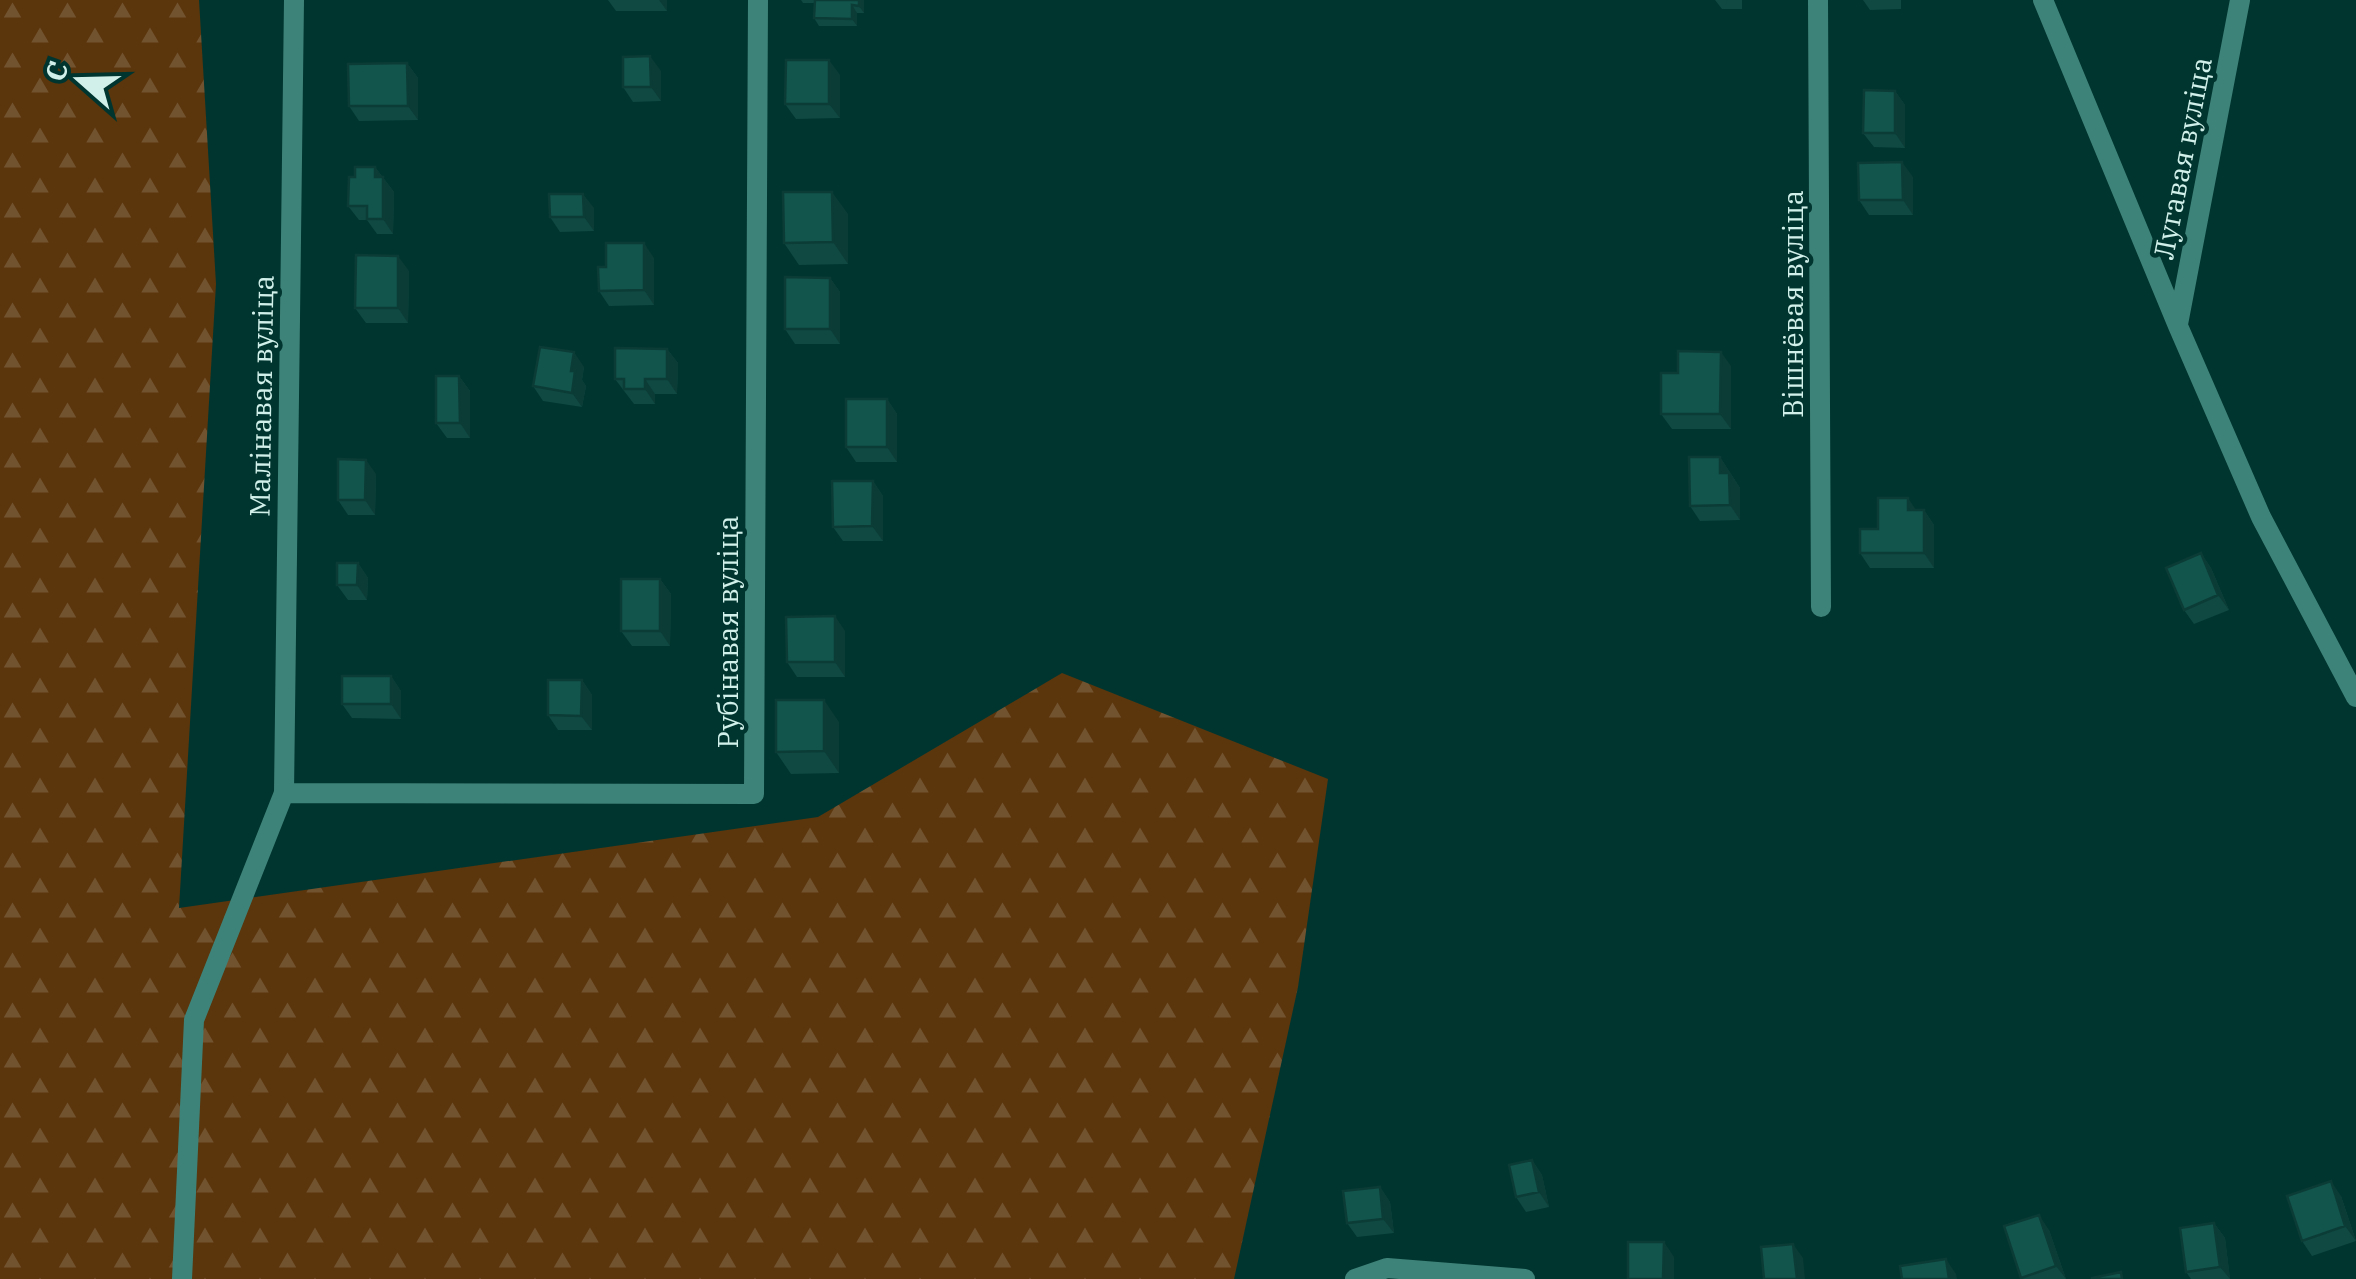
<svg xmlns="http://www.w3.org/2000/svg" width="2356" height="1279" font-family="'IBM Plex Serif',serif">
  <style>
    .forest { fill: url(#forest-firs) }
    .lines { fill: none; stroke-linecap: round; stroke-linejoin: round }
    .street { stroke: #3e8379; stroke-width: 20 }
    .wall { fill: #0f4942 }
    .shaded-wall { fill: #0c3c36 }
    .building { fill: #11554d; stroke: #0c3c36; stroke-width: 2.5 }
    .labels { text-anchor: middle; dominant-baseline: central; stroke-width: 9; stroke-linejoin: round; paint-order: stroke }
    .street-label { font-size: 28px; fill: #d1f0ea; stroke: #00352f }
  </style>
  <defs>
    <pattern id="forest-firs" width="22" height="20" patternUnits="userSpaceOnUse" patternTransform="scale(2.5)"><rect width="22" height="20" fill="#5b350c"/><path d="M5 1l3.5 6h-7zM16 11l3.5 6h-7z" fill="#725330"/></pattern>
  </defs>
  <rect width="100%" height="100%" fill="#00352f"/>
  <!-- forest -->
  <path class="forest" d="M 0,0 L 199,0 L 216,284 L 179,908 L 818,817 L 1062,673 L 1328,779 L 1298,987 L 1234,1279 L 0,1279 Z"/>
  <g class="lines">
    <!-- street -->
    <path class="street" d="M 1818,0 L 1821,607
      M 2043,0 L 2178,326 L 2261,517 L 2356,697
      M 2178,324 L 2240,0
      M 284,793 L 754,794 L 758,0
      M 182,1279 L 194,1020 L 284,793 L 294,0
      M 1355,1279 L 1387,1268 L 1525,1279"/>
  </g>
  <!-- wall -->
  <path class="wall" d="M 608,0 L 667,0 L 667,11 L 616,11 Z
    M 801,0 L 864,0 L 864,13 L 857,13 L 857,26 L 819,26 L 814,18 L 815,3 L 803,3 Z
    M 1715,0 L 1742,0 L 1742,9 L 1722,9 Z
    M 1863,0 L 1901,0 L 1901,9 L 1870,10 Z
    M 407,63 L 418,78 L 418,120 L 359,121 L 349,106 Z
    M 661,71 L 661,101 L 633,102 L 623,87 Z
    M 840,75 L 840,118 L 796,119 L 785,104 Z
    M 1895,91 L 1905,105 L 1905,148 L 1874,147 L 1863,133 Z
    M 375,167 L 394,192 L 393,234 L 377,234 L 367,220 L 359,220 L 348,206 L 355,177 Z
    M 1913,177 L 1913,215 L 1869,215 L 1859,200 Z
    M 594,208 L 594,231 L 560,232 L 550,217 Z
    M 848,214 L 848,264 L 799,265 L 784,243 Z
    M 654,258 L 654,305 L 609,306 L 599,291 L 606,267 Z
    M 409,271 L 408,323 L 366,323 L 355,308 Z
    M 830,278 L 840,292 L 840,344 L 795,344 L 785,329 Z
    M 667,349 L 678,363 L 677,394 L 655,394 L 655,404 L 634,404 L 615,379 Z
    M 1731,366 L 1731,429 L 1672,429 L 1661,414 Z
    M 584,367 L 582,380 L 586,386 L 582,407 L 543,401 L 533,386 Z
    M 459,376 L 470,391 L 470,438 L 447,438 L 436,423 Z
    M 887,399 L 897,414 L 897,462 L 856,462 L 846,447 Z
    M 1720,457 L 1740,488 L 1740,520 L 1700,521 L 1690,506 Z
    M 376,474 L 375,515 L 348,515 L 338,500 Z
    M 873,481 L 883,496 L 883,541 L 843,541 L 833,527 Z
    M 1916,510 L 1924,510 L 1934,525 L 1934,568 L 1870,568 L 1860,553 L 1878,529 Z
    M 2201,553 L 2211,568 L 2229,610 L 2194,624 L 2184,610 Z
    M 358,563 L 368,578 L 367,600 L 348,600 L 337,585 Z
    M 660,579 L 671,594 L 670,646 L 632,646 L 621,631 Z
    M 845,631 L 845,677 L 797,677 L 787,662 Z
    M 391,676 L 401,691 L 401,719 L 352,718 L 342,704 Z
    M 582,680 L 592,695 L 592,730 L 558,730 L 548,715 Z
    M 839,722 L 839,773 L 791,774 L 776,752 Z
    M 1532,1160 L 1542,1175 L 1549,1207 L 1526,1212 L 1516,1197 Z
    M 1380,1187 L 1390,1202 L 1394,1233 L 1357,1237 L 1347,1223 Z
    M 2341,1196 L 2356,1241 L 2312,1256 L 2302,1241 Z
    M 2214,1223 L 2225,1238 L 2230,1279 L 2191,1279 L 2186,1272 Z
    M 2004,1226 L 2049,1230 L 2066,1279 L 2022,1279 Z"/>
  <!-- shaded-wall -->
  <path class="shaded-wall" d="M 659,0 L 667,0 L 667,11 Z
    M 859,0 L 864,0 L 864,13 L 859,6 Z
    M 852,5 L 857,13 L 857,26 L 852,19 Z
    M 650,56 L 661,71 L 661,101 L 651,87 Z
    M 829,60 L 840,75 L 840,118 L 829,104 Z
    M 407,63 L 418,78 L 418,120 L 408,106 Z
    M 1895,91 L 1905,105 L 1905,148 L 1895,133 Z
    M 1902,162 L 1913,177 L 1913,215 L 1903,200 Z
    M 375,167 L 394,192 L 393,234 L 383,219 L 375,177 Z
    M 832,192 L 848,214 L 848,264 L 833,242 Z
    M 583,194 L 594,208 L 594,231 L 584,217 Z
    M 644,243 L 654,258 L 654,305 L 644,290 Z
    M 398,256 L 409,271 L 408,323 L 398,308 Z
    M 830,278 L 840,292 L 840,344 L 830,329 Z
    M 667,349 L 678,363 L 677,394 L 667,379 Z
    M 574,352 L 584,367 L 582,380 L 586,386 L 582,407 L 572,393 L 571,371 Z
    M 1721,352 L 1731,366 L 1731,429 L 1720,414 Z
    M 459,376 L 470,391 L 470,438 L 460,423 Z
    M 645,379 L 655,394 L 655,404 L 645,389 Z
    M 887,399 L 897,414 L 897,462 L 887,447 Z
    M 1720,457 L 1740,488 L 1740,520 L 1730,505 L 1720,473 Z
    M 366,460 L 376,474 L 375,515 L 365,500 Z
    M 873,481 L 883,496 L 883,541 L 872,526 Z
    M 1908,498 L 1918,513 L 1908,510 Z
    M 1924,510 L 1934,525 L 1934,568 L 1924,553 Z
    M 2201,553 L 2211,568 L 2229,610 L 2218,595 Z
    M 358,563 L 368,578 L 367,600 L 357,585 Z
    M 660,579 L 671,594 L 670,646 L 660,631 Z
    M 835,616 L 845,631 L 845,677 L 835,662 Z
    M 391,676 L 401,691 L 401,719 L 391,704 Z
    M 582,680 L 592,695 L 592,730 L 581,716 Z
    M 824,700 L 839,722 L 839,773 L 824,751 Z
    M 1532,1160 L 1542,1175 L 1549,1207 L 1539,1192 Z
    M 2331,1181 L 2341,1196 L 2356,1241 L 2345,1226 Z
    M 1380,1187 L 1390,1202 L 1394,1233 L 1383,1219 Z
    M 2039,1215 L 2049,1230 L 2066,1279 L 2056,1266 Z
    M 2214,1223 L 2225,1238 L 2230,1279 L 2220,1267 Z
    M 1664,1242 L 1674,1257 L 1674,1279 L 1663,1279 Z
    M 1793,1244 L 1803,1258 L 1805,1279 L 1797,1279 Z
    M 1946,1259 L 1956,1274 L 1957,1279 L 1949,1279 Z"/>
  <!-- building -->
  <path class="building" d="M 815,0 L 859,0 L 859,6 L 852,5 L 852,19 L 814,18 Z
    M 650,56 L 651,87 L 623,87 L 623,57 Z
    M 786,60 L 829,60 L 829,104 L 785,104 Z
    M 407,63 L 408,106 L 349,106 L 348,64 Z
    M 1864,90 L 1895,91 L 1895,133 L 1863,133 Z
    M 1902,162 L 1903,200 L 1859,200 L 1858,163 Z
    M 355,167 L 375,167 L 375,177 L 383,177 L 383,219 L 367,219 L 367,206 L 348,206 L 349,177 L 355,177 Z
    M 783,192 L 832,192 L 833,242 L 784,243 Z
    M 549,194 L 583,194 L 584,217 L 550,217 Z
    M 606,243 L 644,243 L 644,290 L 599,291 L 598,267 L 606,267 Z
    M 356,255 L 398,256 L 398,308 L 355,308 Z
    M 785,277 L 830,278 L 830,329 L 785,329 Z
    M 540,347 L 574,352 L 571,371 L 575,371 L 572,393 L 533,386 Z
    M 615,348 L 667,349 L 667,379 L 645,379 L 645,389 L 624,389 L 624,379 L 615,379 Z
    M 1678,351 L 1721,352 L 1720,414 L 1661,414 L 1661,373 L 1678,373 Z
    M 436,376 L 459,376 L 460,423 L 436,423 Z
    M 846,399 L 887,399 L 887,447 L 846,447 Z
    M 1689,457 L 1720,457 L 1720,473 L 1729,473 L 1730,505 L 1690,506 Z
    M 338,459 L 366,460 L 365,500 L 338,500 Z
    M 832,481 L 873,481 L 872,526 L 833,527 Z
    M 1878,498 L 1908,498 L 1908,510 L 1924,510 L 1924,553 L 1860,553 L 1860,529 L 1878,529 Z
    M 2201,553 L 2218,595 L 2184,610 L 2166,568 Z
    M 337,563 L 358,563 L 357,585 L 337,585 Z
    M 621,579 L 660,579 L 660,631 L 621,631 Z
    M 835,616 L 835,662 L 787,662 L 786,617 Z
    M 342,676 L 391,676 L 391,704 L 342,704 Z
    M 548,680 L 582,680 L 581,716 L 548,715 Z
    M 776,700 L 824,700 L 824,751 L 776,752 Z
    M 1532,1160 L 1539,1192 L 1516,1197 L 1509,1165 Z
    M 2331,1181 L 2345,1226 L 2302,1241 L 2287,1196 Z
    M 1380,1187 L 1383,1219 L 1347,1223 L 1343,1191 Z
    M 2039,1215 L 2056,1266 L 2021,1278 L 2004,1226 Z
    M 2214,1223 L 2220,1267 L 2186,1272 L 2180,1228 Z
    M 1628,1242 L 1664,1242 L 1663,1279 L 1628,1279 Z
    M 1793,1244 L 1797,1279 L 1764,1279 L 1761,1247 Z
    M 1946,1259 L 1949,1279 L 1902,1279 L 1900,1266 Z
    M 2121,1272 L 2122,1279 L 2092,1279 L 2092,1278 Z"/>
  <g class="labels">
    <!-- street labels -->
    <g class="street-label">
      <text transform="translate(2182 158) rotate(-79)">Лугавая вуліца</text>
      <text transform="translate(1792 304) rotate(-90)">Вішнёвая вуліца</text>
      <text transform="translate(261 396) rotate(-89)">Малінавая вуліца</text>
      <text transform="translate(727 632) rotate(-90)">Рубінавая вуліца</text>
    </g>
  </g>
  <!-- north arrow -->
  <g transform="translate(80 80) rotate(290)" stroke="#00352f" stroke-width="8" paint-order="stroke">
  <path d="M0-8L18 38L0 25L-18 38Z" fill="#d1f0ea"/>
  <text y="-15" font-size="28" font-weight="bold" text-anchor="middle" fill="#d1f0ea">С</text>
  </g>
</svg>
